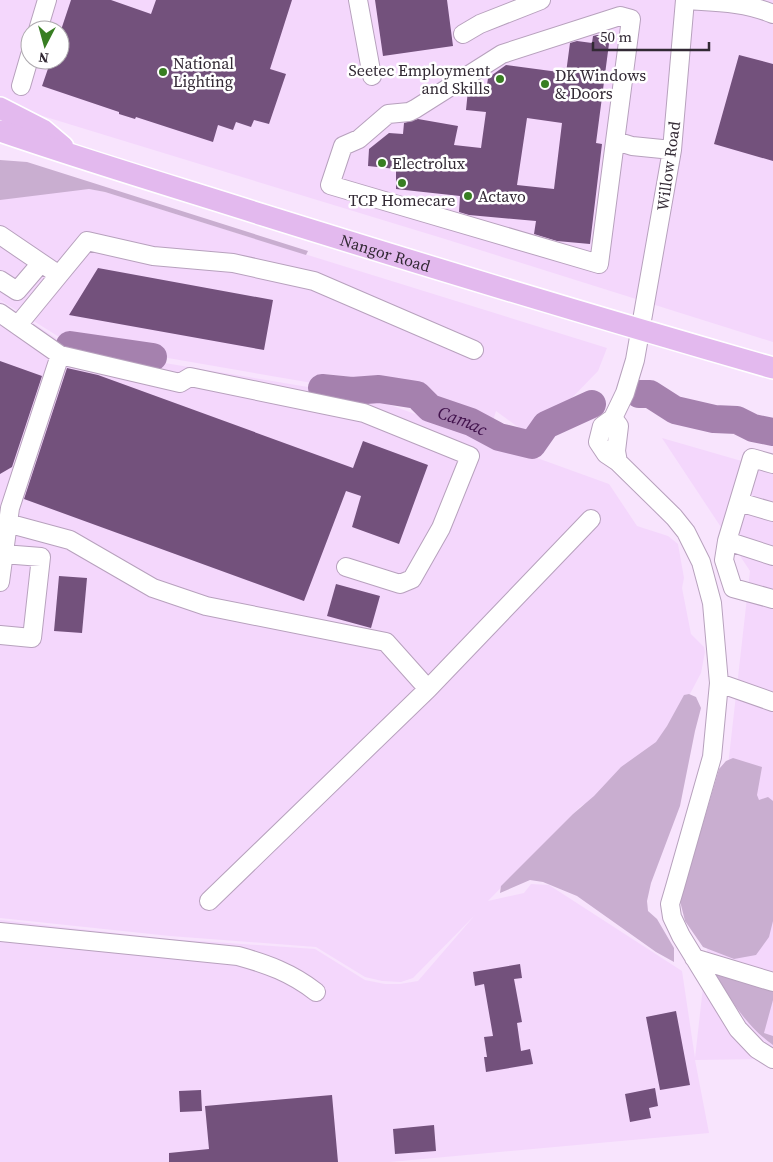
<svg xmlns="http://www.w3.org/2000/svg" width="773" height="1162" font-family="'Source Serif 4',serif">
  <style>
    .built { fill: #f4d7fc; fill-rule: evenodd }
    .green { fill: #c9aed0 }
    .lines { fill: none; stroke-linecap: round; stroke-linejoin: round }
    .river { stroke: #a581ae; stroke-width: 28 }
    .building { fill: #73517c; fill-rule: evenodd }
    .minor-casing { stroke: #b7a1bd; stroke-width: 20 }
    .major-casing { stroke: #fff; stroke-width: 24 }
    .minor { stroke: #fff; stroke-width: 18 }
    .major { stroke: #e3b9ee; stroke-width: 21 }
    .poi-dot { fill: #387e22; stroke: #fff; stroke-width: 2 }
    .labels { text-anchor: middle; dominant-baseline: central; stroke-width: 5; stroke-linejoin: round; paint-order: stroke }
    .poi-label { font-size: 16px; fill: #322934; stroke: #fff; text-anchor: start }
    .street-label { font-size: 16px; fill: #322934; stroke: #fff }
    .water-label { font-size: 18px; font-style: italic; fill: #41124c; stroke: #fff }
  </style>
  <rect width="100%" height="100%" fill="#f8e4fd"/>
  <!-- built -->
  <path class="built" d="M 0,0 L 773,0 L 773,342 L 445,239 L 0,103 ZM 30,30 L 60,30 L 60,60 L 30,60 Z
    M 89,189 L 105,192 L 607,348 L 598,371 L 533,438 L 496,411 L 493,421 L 352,377 L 326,374 L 324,385 L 64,340 L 0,300 L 0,197 Z
    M 0,301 L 69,347 L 368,397 L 609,484 L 637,526 L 668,536 L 678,544 L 684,578 L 682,588 L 691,634 L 704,647 L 705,652 L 701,673 L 691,692 L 651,753 L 608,792 L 581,806 L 488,901 L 524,893 L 531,884 L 549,885 L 682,971 L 695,1058 L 750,571 L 662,438 L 773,470 L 773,1059 L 695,1060 L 709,1133 L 390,1162 L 0,1162 L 0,920 L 170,939 L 315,949 L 365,980 L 385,984 L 400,984 L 418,981 L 475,915 L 413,978 L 401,982 L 382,981 L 365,977 L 316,947 L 170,936 L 0,918 Z"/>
  <!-- green -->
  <path class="green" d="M 0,160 L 27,162 L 308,251 L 306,255 L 105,192 L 89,189 L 0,200 Z
    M 689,694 L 696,697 L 701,708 L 695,731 L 680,806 L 651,883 L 647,901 L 648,911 L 657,919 L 674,948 L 674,962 L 656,952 L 577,896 L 543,882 L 530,880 L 500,893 L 501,886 L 573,814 L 594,796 L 621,767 L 656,742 L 667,726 L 684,695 Z
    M 733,758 L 762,767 L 757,795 L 759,800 L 768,797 L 773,801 L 773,921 L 769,937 L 756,955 L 734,959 L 703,947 L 685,921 L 680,901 L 719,769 L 726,761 Z
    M 713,971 L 773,990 L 773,1000 L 764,1033 L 773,1036 L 773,1045 C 746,1026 730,999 713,971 Z"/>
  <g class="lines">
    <!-- river -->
    <g class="river">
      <path d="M 70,345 L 153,357"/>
      <path id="s1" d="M 322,388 L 352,391 L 379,389 L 417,395 L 430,408 L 471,422 L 499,437 L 532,445 L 546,425 L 592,404"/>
      <path d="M 639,394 L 650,394 L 675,410 L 714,419 L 737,420 L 753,428 L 773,432"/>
    </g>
  </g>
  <!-- building -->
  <path class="building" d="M 71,0 L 111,0 L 151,14 L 156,0 L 292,0 L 270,69 L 286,74 L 269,124 L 254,120 L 251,127 L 236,122 L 233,130 L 218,125 L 213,142 L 136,117 L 135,119 L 119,114 L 119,112 L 42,86 L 51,60 L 60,60 L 60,33 Z
    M 375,0 L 447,0 L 453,46 L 383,56 Z
    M 597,35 L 610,36 L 596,143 L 602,144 L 590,244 L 557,241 L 534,234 L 536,221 L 469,215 L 459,212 L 460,196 L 396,189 L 396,169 L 368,166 L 369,149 L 389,133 L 403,134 L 404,123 L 418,119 L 458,126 L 454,145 L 481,148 L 486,112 L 466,110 L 468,90 L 486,92 L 488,78 L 506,65 L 566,73 L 570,43 L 577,41 L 592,43 L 593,36 ZM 527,118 L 562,123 L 554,189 L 517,185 Z
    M 739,55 L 773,64 L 773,161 L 714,144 Z
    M 98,268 L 273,300 L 264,350 L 69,315 Z
    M 0,361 L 42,376 L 12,467 L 0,474 Z
    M 67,368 L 98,375 L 353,468 L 363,441 L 428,465 L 399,544 L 352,527 L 361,496 L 346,491 L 304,601 L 24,499 Z
    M 59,576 L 87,578 L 82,633 L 54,631 Z
    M 336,584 L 380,596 L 371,628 L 327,616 Z
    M 520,964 L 522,978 L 514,979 L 522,1022 L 517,1023 L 521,1051 L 530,1049 L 533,1064 L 486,1072 L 484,1057 L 487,1057 L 484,1037 L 493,1036 L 484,984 L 475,986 L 473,972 Z
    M 676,1011 L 690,1085 L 660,1090 L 646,1017 Z
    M 655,1088 L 658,1106 L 649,1108 L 651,1118 L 630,1122 L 625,1094 Z
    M 201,1090 L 202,1111 L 180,1112 L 179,1091 Z
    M 332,1095 L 338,1162 L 169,1162 L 169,1153 L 209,1149 L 205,1106 Z
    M 434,1125 L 436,1151 L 395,1154 L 393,1129 Z"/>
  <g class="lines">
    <!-- minor casing -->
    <g class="minor-casing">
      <path id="minor" d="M 358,0 L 372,76
        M 685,0 L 672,150 L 635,360 L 625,393 L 613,418 L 602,426 L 598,442 L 606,454 L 618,462 L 674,517 L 686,532 L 701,562 L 712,603 L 719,683 L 712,757 L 675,887 L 670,904 L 672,917 L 681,936 L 738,1029 L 757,1049 L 773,1059
        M 685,0 C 715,2 745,2 773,14
        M 620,16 L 631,19 L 599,264 L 330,185 L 343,146 L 359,139 L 388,114 L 409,112 L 415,109 L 502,54 Z
        M 38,30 L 47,0
        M 463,34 L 480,24 L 541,0
        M 21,86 L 30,55
        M 616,141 L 632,146 L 672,150
        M 0,235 L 59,275 L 18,325
        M 59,275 L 87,241 L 153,256 L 233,263 L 314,281 L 474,350
        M 0,280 L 17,291 L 41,263
        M 0,313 L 60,355 L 10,508 L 0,582
        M 60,355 L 180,383 L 190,377 L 364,413 L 470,456 L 441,528 L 412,579 L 400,584 L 346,567
        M 613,418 L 619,426 L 616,451 L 618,462
        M 773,464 L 752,458 L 727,541 L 773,556
        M 739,502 L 773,512
        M 0,524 L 7,523 L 70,540 L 153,588 L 206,606 L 386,642 L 428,689 L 591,519
        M 727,541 L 724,560 L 733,588 L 773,599
        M 0,635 L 32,638 L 41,557 L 3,554
        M 719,683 L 773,702
        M 209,901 L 428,689
        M 0,932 L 238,956 C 267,964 292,973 316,992
        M 694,958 L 773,982"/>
    </g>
    <!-- major casing -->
    <g class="major-casing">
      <g id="major">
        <path d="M 0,108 L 43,130 L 63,147"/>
        <path id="s2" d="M 0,131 C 87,161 175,187 263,215 C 433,268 602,319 773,368"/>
      </g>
    </g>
    <!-- minor -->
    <use href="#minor" class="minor"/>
    <!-- major -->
    <use href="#major" class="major"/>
  </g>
  <!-- markers -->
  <g class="poi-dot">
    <circle cx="163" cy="72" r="5"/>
    <circle cx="500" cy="79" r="5"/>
    <circle cx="545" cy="84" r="5"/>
    <circle cx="382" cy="163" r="5"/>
    <circle cx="402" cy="183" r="5"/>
    <circle cx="468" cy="196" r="5"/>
  </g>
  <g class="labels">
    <!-- poi labels -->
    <g class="poi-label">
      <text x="173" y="63">National<tspan x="173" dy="18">Lighting</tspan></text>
      <text x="490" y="70" text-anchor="end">Seetec Employment<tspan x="490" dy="18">and Skills</tspan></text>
      <text x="555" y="75">DK Windows<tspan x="555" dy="18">&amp; Doors</tspan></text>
      <text x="392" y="163">Electrolux</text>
      <text x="478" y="196">Actavo</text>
      <text x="402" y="200" text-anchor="middle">TCP Homecare</text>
    </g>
    <!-- street labels -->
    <g class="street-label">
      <text transform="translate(668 166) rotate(-82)">Willow Road</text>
      <text stroke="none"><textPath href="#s2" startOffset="404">Nangor Road</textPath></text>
    </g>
    <!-- water labels -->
    <g class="water-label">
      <text stroke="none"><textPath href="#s1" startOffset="149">Camac</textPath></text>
    </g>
  </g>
  <!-- north arrow -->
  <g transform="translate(45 45) rotate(186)"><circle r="24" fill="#ffffff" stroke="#ada9ae"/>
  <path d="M0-4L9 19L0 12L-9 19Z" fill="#387e22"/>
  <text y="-8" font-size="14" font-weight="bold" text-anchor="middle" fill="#322934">N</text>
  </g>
  <!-- scale -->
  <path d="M593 42v8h116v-8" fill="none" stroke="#322934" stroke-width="2.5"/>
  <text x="600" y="42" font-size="15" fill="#322934" stroke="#ffffff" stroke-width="4" paint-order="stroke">50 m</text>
</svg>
